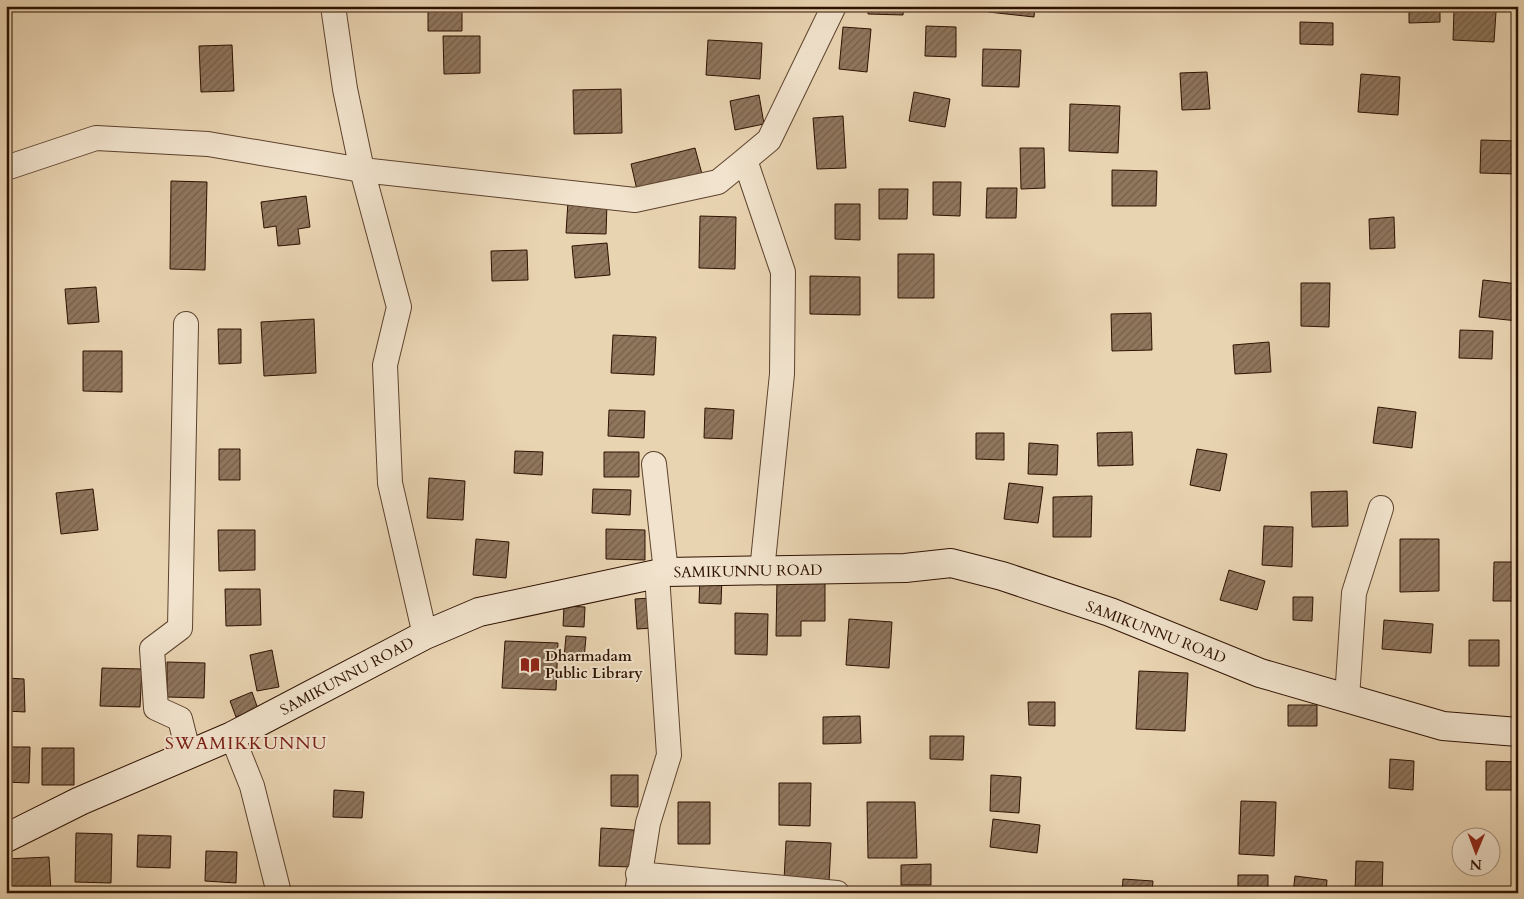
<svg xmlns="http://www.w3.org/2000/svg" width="1524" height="899" font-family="Cardo,serif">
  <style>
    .building { fill: url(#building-hatch); stroke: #2e1101 }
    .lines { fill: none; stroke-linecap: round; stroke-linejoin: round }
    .street-casing { stroke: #5d422d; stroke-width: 26 }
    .secondary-casing { stroke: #2e1101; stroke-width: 30 }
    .street { stroke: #f1e3cd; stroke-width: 24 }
    .secondary { stroke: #f1e3cd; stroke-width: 28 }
    .labels { text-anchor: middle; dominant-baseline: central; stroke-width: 4; stroke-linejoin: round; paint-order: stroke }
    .street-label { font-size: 15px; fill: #2e1101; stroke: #f1e3cd }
    .poi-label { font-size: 15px; font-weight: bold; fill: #2e1101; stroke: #f1e3cd; text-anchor: start }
    .quarter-label { font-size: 18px; letter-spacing: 1px; fill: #7a1f14; stroke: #f1e3cd }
  </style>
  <defs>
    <pattern id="building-hatch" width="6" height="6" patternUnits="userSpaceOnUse" patternTransform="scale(1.25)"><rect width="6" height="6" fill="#8f765d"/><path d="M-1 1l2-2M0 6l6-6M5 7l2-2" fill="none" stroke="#755f4a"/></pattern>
  </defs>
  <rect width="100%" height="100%" fill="#e9d4b2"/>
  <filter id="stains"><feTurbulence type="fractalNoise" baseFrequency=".004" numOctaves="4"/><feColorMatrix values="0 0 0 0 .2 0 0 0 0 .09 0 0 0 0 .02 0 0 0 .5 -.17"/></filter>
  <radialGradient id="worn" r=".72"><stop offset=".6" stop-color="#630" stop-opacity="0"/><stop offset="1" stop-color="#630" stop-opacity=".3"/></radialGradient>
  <!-- building -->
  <path class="building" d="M 868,6 L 904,6 L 903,15 L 868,14 Z
    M 989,6 L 1035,6 L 1034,17 L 988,12 Z
    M 1409,6 L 1440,6 L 1440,22 L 1409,23 Z
    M 428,8 L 462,8 L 462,31 L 428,31 Z
    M 1454,10 L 1496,12 L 1494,42 L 1453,40 Z
    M 1300,22 L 1333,23 L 1333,45 L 1300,44 Z
    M 926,26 L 956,27 L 956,57 L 925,56 Z
    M 843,27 L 871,29 L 867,72 L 839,69 Z
    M 443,36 L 480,36 L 480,73 L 444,74 Z
    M 708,40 L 762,43 L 760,79 L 706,75 Z
    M 232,45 L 234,91 L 201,92 L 199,46 Z
    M 983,49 L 1021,50 L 1019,87 L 982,86 Z
    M 1207,72 L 1210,109 L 1182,110 L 1180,73 Z
    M 1361,74 L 1400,77 L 1398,115 L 1358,112 Z
    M 621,89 L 622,133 L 574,134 L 573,90 Z
    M 914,92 L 950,99 L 945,127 L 909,121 Z
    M 759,95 L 764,124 L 735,130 L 730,101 Z
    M 1070,104 L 1120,106 L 1118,153 L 1069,151 Z
    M 843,116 L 846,168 L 817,169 L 813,118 Z
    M 1481,140 L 1517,141 L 1516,174 L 1480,173 Z
    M 695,148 L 702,174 L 637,190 L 631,164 Z
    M 1020,148 L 1044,148 L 1045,188 L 1021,189 Z
    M 1112,170 L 1157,171 L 1156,206 L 1112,206 Z
    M 171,181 L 207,182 L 205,270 L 170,269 Z
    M 933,182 L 961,182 L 960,216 L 933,215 Z
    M 987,188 L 1017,188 L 1016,218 L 986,218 Z
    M 879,189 L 908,189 L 907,219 L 879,219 Z
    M 306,196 L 310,227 L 298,229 L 300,244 L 278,246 L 276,226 L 264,228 L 261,202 Z
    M 568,201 L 607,203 L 606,234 L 566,233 Z
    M 835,204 L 860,204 L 860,240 L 835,239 Z
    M 700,216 L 736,217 L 735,269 L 699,268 Z
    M 1394,217 L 1395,248 L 1370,249 L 1369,219 Z
    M 607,243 L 610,275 L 575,278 L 572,246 Z
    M 527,250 L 528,280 L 492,281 L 491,251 Z
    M 898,254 L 934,254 L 934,298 L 898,298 Z
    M 810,276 L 860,277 L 860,315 L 810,314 Z
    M 1483,280 L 1518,284 L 1518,321 L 1479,317 Z
    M 1301,283 L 1330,283 L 1329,327 L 1301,326 Z
    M 96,287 L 99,322 L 68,324 L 65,289 Z
    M 1151,313 L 1152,350 L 1112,351 L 1111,314 Z
    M 314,319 L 316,373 L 264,376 L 261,322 Z
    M 218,329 L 241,329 L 241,363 L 219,364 Z
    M 1460,330 L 1493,331 L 1492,359 L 1459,358 Z
    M 613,335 L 656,337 L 654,375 L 611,373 Z
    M 1269,342 L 1271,372 L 1235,374 L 1233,345 Z
    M 83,351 L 122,351 L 122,392 L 83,391 Z
    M 1378,407 L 1416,412 L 1412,448 L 1373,443 Z
    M 705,408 L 734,410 L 732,439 L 704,438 Z
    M 609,410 L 645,411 L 644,438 L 608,436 Z
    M 1132,432 L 1133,465 L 1098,466 L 1097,433 Z
    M 976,433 L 1004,433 L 1004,460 L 976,459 Z
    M 1029,443 L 1058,445 L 1057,475 L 1028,474 Z
    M 219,449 L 240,449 L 240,480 L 219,480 Z
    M 1197,449 L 1227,454 L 1220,491 L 1190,485 Z
    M 515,451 L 543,452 L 542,475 L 514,473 Z
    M 604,452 L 639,452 L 639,477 L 604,477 Z
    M 6,460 L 11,505 L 6,506 Z
    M 429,478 L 465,481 L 463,520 L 427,518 Z
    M 1009,483 L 1043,487 L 1038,523 L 1004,519 Z
    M 93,489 L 98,530 L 61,534 L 56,493 Z
    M 593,489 L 631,490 L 630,515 L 592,513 Z
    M 1347,491 L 1348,526 L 1312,527 L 1311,492 Z
    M 1092,496 L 1091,537 L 1053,537 L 1053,497 Z
    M 1264,526 L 1293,527 L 1292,567 L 1262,565 Z
    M 606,529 L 645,530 L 645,560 L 606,559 Z
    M 218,530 L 255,530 L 255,570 L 219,571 Z
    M 476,539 L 509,542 L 506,578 L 473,575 Z
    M 1400,539 L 1439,539 L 1439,591 L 1400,592 Z
    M 1494,562 L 1518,562 L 1518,601 L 1493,601 Z
    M 1229,570 L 1265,581 L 1257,610 L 1220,600 Z
    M 700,576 L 722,577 L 721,604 L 699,603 Z
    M 777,579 L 825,580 L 825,621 L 801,621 L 801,636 L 776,636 Z
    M 225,589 L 260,589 L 261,625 L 226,626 Z
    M 1293,597 L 1313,597 L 1312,621 L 1293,620 Z
    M 652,598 L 654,628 L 637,629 L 635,599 Z
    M 564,606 L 585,607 L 584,627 L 563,626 Z
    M 735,613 L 768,614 L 767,655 L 735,654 Z
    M 849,619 L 892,622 L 889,668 L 846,665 Z
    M 1384,620 L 1433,624 L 1431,653 L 1382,649 Z
    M 566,636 L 586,637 L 584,659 L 564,658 Z
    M 1469,640 L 1499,640 L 1499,666 L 1469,666 Z
    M 505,641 L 558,643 L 556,690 L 502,688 Z
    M 272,650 L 279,687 L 257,691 L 250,655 Z
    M 167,662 L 205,663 L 204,698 L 167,697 Z
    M 102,668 L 142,669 L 140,707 L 100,706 Z
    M 1139,671 L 1188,673 L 1185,731 L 1136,729 Z
    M 6,678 L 24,679 L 25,712 L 6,711 Z
    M 252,692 L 258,709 L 236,717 L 230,701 Z
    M 1028,702 L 1055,702 L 1055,726 L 1029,725 Z
    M 1288,705 L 1317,705 L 1317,726 L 1288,726 Z
    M 860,716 L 861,743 L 823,744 L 823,717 Z
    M 930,736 L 964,736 L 963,760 L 930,759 Z
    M 6,747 L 30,747 L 29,783 L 6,782 Z
    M 42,748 L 74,748 L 74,785 L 42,785 Z
    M 1390,759 L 1414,761 L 1413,790 L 1389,788 Z
    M 1486,761 L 1518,762 L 1518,790 L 1486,790 Z
    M 611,775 L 638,775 L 638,807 L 611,806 Z
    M 991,775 L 1021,777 L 1019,813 L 990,811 Z
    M 779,783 L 811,783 L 810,826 L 779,825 Z
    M 334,790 L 364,792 L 362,818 L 333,817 Z
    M 1241,801 L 1276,802 L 1274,856 L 1239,854 Z
    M 678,802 L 710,802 L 710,844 L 678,844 Z
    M 867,802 L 915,802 L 917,858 L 868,858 Z
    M 993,819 L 1040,825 L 1037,853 L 990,847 Z
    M 601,828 L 634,830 L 632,867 L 599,866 Z
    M 76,833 L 112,834 L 111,883 L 75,882 Z
    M 138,835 L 171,836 L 170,868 L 137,867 Z
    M 786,841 L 831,843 L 829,882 L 784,880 Z
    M 206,851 L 237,852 L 236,883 L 205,881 Z
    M 49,857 L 51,893 L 8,893 L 6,859 Z
    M 1356,861 L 1383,862 L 1382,893 L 1355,893 Z
    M 931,864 L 931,885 L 901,885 L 901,865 Z
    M 1238,875 L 1268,875 L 1268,893 L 1238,893 Z
    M 1295,876 L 1327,880 L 1326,893 L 1293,893 Z
    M 1123,879 L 1153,881 L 1152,893 L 1122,893 Z
    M 258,888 L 258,893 L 228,893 L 228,889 Z
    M 1182,890 L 1213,893 L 1182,893 Z"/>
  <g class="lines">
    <!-- street casing -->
    <g class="street-casing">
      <path id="street" d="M 333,6 L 345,89 L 362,170 L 399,307 L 385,365 L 390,483 L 425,635
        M 6,168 L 96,138 L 208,144 L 362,170 L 635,200 L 718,182 L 745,160
        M 186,324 L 180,628 L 152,649 L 156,708 L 180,719 L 189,755
        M 654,464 L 666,572
        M 762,571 L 782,374 L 783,272 L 745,160 L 769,140 L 834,6
        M 1347,698 L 1354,593 L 1381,508
        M 232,736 L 252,786 L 279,893
        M 638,874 L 837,893
        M 637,893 L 648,823 L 669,755 L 657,575"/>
    </g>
    <!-- secondary casing -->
    <g class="secondary-casing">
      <path id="secondary" d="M 6,838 L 80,801 L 232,736 L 425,635 L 479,612 L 666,572 L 905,568 L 951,563 L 1002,576 L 1110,612 L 1260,673 L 1443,726 L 1518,732"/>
    </g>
    <!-- street -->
    <use href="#street" class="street"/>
    <!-- secondary -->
    <use href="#secondary" class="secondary"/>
  </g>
  <!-- icons -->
  <defs>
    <g id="library-bare" transform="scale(1.5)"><path d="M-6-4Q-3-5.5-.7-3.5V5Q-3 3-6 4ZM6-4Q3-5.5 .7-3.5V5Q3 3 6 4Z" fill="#8f2418" stroke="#f1e3cd" stroke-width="2.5" paint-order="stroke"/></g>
  </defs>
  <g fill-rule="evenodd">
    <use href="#library-bare" x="530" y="665"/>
  </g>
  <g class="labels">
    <!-- street labels -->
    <g class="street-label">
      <text transform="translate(748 571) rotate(-1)">SAMIKUNNU ROAD</text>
      <text transform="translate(1156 632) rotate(21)">SAMIKUNNU ROAD</text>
      <text transform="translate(347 676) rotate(-28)">SAMIKUNNU ROAD</text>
    </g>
    <!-- poi labels -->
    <g class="poi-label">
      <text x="545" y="656">Dharmadam<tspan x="545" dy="17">Public Library</tspan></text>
    </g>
    <!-- quarter labels -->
    <g class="quarter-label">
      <text x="246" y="743">SWAMIKKUNNU</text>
    </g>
  </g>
  <!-- margin -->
  <rect width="1524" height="899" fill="none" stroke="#e9d4b2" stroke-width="25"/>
  <rect x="8" y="8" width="1509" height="884" fill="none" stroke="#2e1101" stroke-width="2.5"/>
  <rect x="12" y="12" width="1499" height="874" fill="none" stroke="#2e1101"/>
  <!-- north arrow -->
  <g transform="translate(1476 852) rotate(181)"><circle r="24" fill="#f1e3cd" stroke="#a38f7b"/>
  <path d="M0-4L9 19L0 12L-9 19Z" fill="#8f2418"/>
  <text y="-8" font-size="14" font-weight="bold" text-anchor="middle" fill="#2e1101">N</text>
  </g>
  <rect width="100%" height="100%" filter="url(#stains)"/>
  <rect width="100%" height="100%" fill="url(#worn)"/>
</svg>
